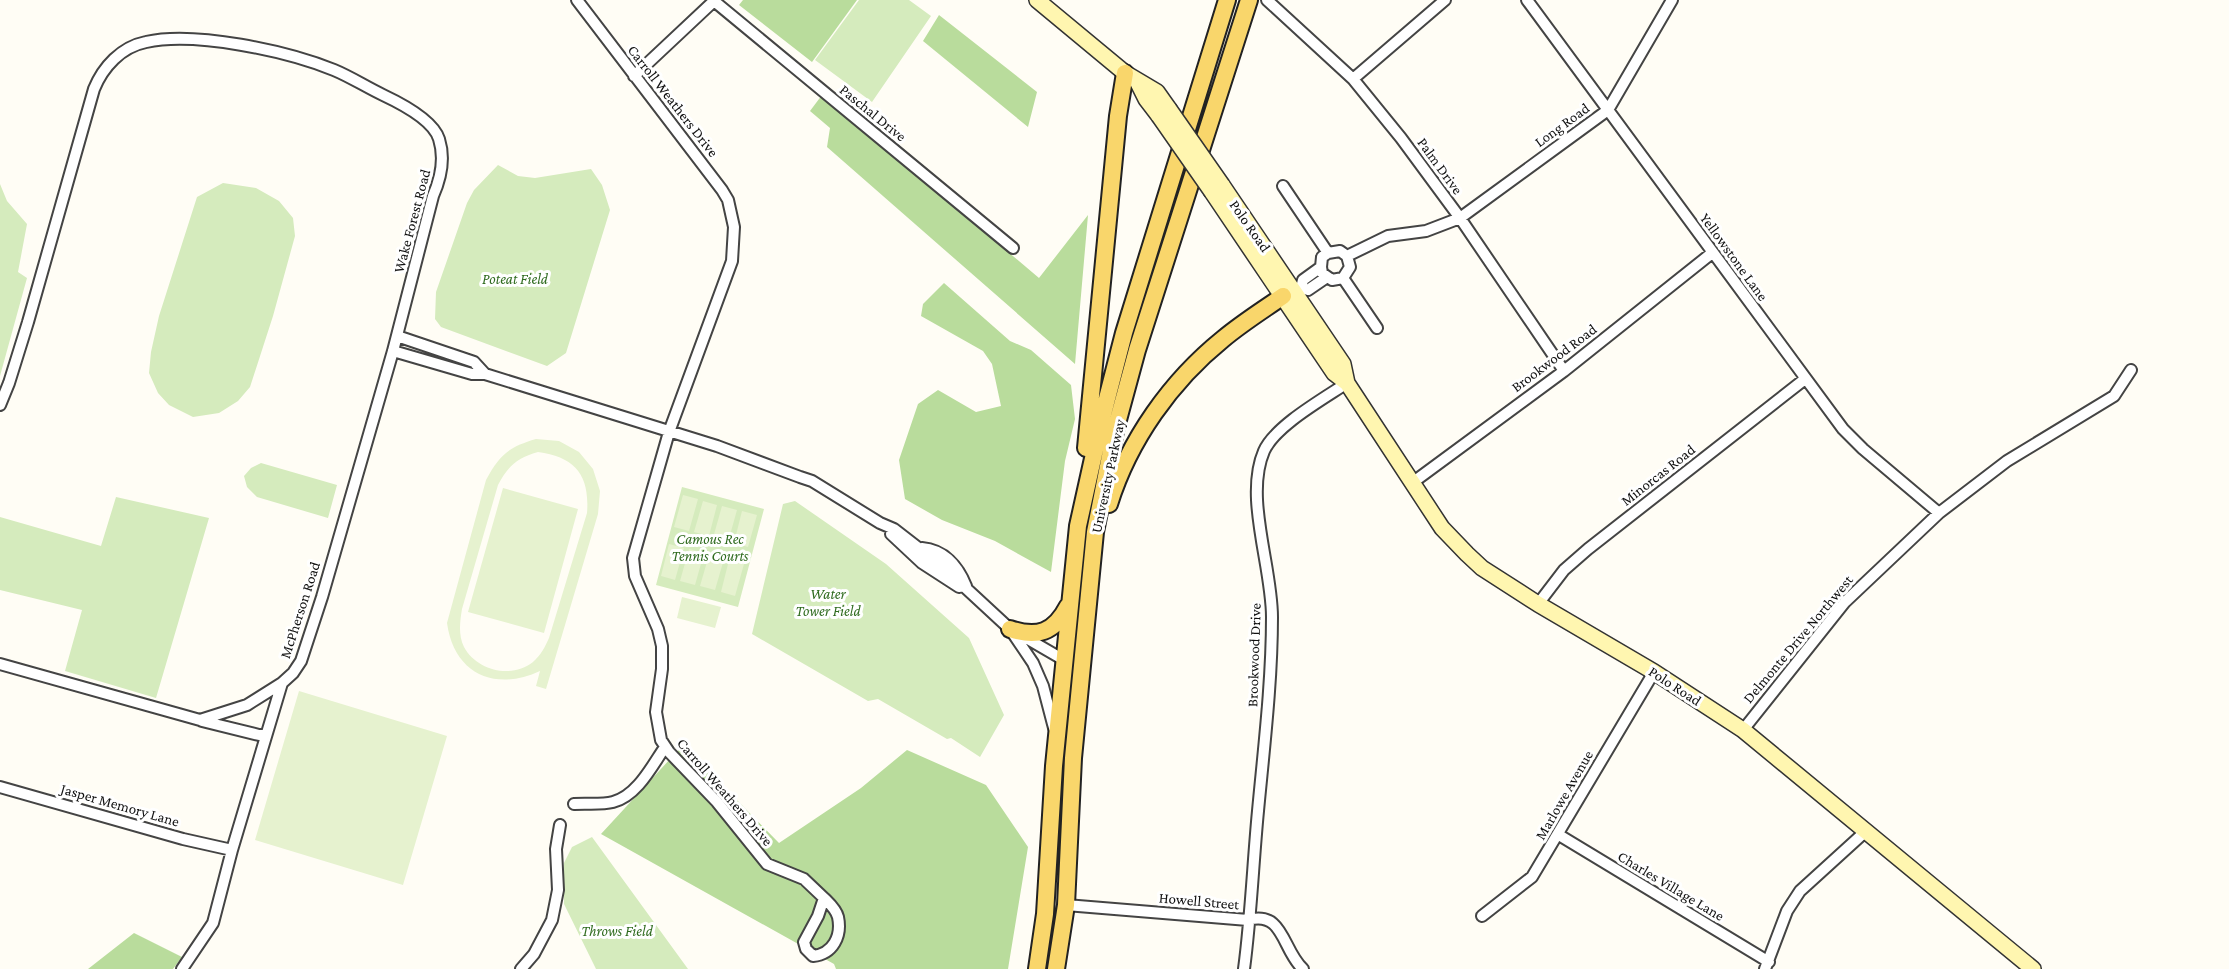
<svg xmlns="http://www.w3.org/2000/svg" width="2229" height="969" font-family="'Crimson Pro',serif">
  <style>
    .green { fill: #d5ebbd }
    .forest { fill: #b9dc9c }
    .pitch { fill: #e6f2cf; fill-rule: evenodd }
    .lines { fill: none; stroke-linecap: round; stroke-linejoin: round }
    .street-casing { stroke: #444; stroke-width: 14 }
    .secondary-casing { stroke: #333; stroke-width: 18 }
    .primary-casing { stroke: #222; stroke-width: 20 }
    .street { stroke: #fff; stroke-width: 10 }
    .secondary { stroke: #fff6b0; stroke-width: 15 }
    .primary { stroke: #f9d66b; stroke-width: 16 }
    .secondary-bridge-casing { stroke: #333; stroke-width: 18; stroke-linecap: butt }
    .secondary-bridge { stroke: #fff6b0; stroke-width: 15 }
    .labels { text-anchor: middle; dominant-baseline: central; stroke-width: 6; stroke-linejoin: round; paint-order: stroke }
    .street-label { font-size: 15px; fill: #111; stroke: #fff }
    .park-label { font-size: 15px; font-style: italic; fill: #2f6b1f; stroke: #fff }
  </style>
  <rect width="100%" height="100%" fill="#fffdf5"/>
  <!-- green -->
  <path class="green" d="M 859,0 L 909,0 L 931,16 L 872,102 L 815,60 Z
    M 498,165 L 518,176 L 535,178 L 591,169 L 602,185 L 610,210 L 566,353 L 547,366 L 441,327 L 435,319 L 436,292 L 467,203 L 474,190 Z
    M 223,183 L 256,188 L 279,201 L 293,218 L 295,236 L 273,316 L 250,387 L 238,401 L 219,413 L 193,417 L 169,405 L 158,393 L 149,373 L 151,352 L 159,316 L 197,197 Z
    M 0,184 L 7,201 L 27,224 L 18,272 L 27,278 L 0,376 Z
    M 261,463 L 337,485 L 328,518 L 257,497 L 247,487 L 244,476 L 251,468 Z
    M 682,487 L 764,509 L 738,607 L 656,585 Z
    M 116,497 L 209,518 L 156,698 L 65,671 L 82,610 L 0,590 L 0,517 L 101,546 Z
    M 795,501 L 886,564 L 969,638 L 1004,715 L 980,757 L 951,738 L 947,739 L 878,699 L 868,701 L 752,634 L 783,504 Z
    M 592,837 L 688,969 L 596,969 L 564,904 L 564,863 L 572,847 Z"/>
  <!-- forest -->
  <path class="forest" d="M 743,0 L 857,0 L 812,62 L 739,5 Z
    M 939,15 L 1037,92 L 1028,127 L 923,41 Z
    M 822,95 L 1039,278 L 1088,215 L 1075,364 L 827,147 L 830,128 L 810,111 Z
    M 944,283 L 1010,341 L 1031,350 L 1071,385 L 1075,419 L 1065,461 L 1051,572 L 995,541 L 942,520 L 905,499 L 899,460 L 918,404 L 938,390 L 976,412 L 1001,406 L 992,364 L 983,351 L 921,316 L 923,304 Z
    M 683,745 L 779,843 L 861,788 L 907,750 L 986,785 L 1028,847 L 1008,969 L 836,969 L 834,964 L 601,834 Z
    M 134,933 L 182,957 L 173,969 L 88,969 Z"/>
  <!-- pitch -->
  <path class="pitch" d="M 536,439 L 559,441 L 579,452 L 593,469 L 600,491 L 598,514 L 546,689 L 536,686 L 540,671 C 495,692 454,674 447,623 L 486,480 C 500,454 509,447 536,439 ZM 538,452 C 575,457 590,475 587,513 L 549,638 C 545,647 541,655 533,662 C 512,679 477,671 464,647 C 458,635 460,621 462,609 L 498,485 C 508,466 517,458 538,452 Z
    M 503,488 L 578,509 L 544,633 L 468,612 Z
    M 683,495 L 698,499 L 689,531 L 674,527 Z
    M 703,501 L 717,505 L 709,536 L 694,532 Z
    M 722,506 L 737,510 L 728,542 L 713,538 Z
    M 742,511 L 757,515 L 748,547 L 734,543 Z
    M 669,544 L 684,548 L 675,580 L 661,576 Z
    M 689,549 L 704,553 L 695,585 L 680,581 Z
    M 709,555 L 724,559 L 715,590 L 700,586 Z
    M 729,560 L 744,564 L 735,596 L 721,592 Z
    M 682,597 L 721,607 L 715,628 L 677,618 Z
    M 299,691 L 447,736 L 403,885 L 255,840 Z"/>
  <g class="lines">
    <!-- street casing -->
    <g class="street-casing">
      <path id="street" d="M 577,0 L 722,190 L 728,200 L 734,227 L 732,261 L 669,432 L 633,558 L 635,576 L 658,629 L 662,646 L 662,669 L 656,712 L 661,740 L 669,752 L 717,802 L 767,864 L 804,879 L 824,898 L 818,916 L 804,942 L 806,949 L 813,956 C 833,954 842,936 838,917 C 836,909 829,903 824,898
        M 1267,0 L 1353,79 L 1401,138 L 1460,218 L 1564,371
        M 1527,0 L 1843,429 L 1863,449 L 1939,513
        M 714,1 L 1013,248
        M 634,76 L 715,0
        M 1353,79 L 1445,0
        M 1283,186 L 1328,253
        M 1347,256 L 1388,236 L 1426,231 L 1460,218 L 1608,110 L 1672,0
        M 1343,278 L 1377,328
        M 1301,288 L 1308,290 L 1327,277
        M 1295,292 L 1301,288 L 1303,280 L 1321,267 L 1322,257 L 1328,253 L 1340,251 L 1347,256 L 1350,267 L 1343,278 L 1332,280 L 1322,273 L 1321,267
        M 397,336 L 474,362 L 485,374
        M 393,351 L 472,374 L 485,374 L 717,446 L 800,477 L 812,481 L 880,523 L 894,529 L 943,567 L 1010,629 L 1033,663 L 1043,686 L 1054,728
        M 0,405 L 9,383 L 28,322 L 94,89 C 103,67 121,47 146,42 C 195,31 287,51 334,70 C 351,77 366,87 383,95 C 400,103 433,120 439,139 C 445,158 441,178 433,196 L 393,351 L 322,597 L 301,661 L 293,673 L 282,683 L 247,705 L 200,720 L 0,664
        M 1412,483 L 1564,371 L 1712,253
        M 891,534 L 922,563 L 959,587
        M 922,548 C 944,550 958,566 966,586
        M 1538,604 L 1564,570 L 1588,549 L 1805,379
        M 1021,635 L 1064,660
        M 202,721 L 259,735 L 266,735
        M 1743,730 L 1845,602 L 1939,513 L 2007,461 L 2114,396 L 2131,370
        M 0,787 L 183,839 L 232,850
        M 574,804 C 586,803 601,805 613,802 C 637,796 652,766 665,747
        M 1559,835 L 1769,962
        M 1066,905 L 1248,920 C 1284,910 1282,950 1303,969
        M 1482,916 L 1532,877 L 1654,672
        M 182,969 L 213,923 L 232,850 L 282,683
        M 521,969 L 534,954 L 552,920 L 558,890 L 556,849 L 560,825
        M 1244,969 C 1251,917 1253,863 1258,811 C 1264,747 1272,681 1272,617 C 1272,566 1244,497 1264,451 C 1275,426 1323,399 1347,383
        M 1765,969 L 1787,911 L 1800,891 L 1866,831"/>
    </g>
    <!-- secondary casing -->
    <g class="secondary-casing">
      <path id="secondary" d="M 1037,0 L 1125,73 L 1157,92 L 1169,109
        M 1138,83 L 1146,99 L 1159,116
        M 1222,185 L 1343,364 L 1347,383
        M 1212,192 L 1334,373 L 1347,383 L 1442,528 L 1467,554 L 1482,568 L 1538,604 L 1654,672 L 1743,730 L 2033,969"/>
    </g>
    <!-- primary casing -->
    <g class="primary-casing">
      <path id="primary" d="M 1086,448 L 1118,116 L 1125,73
        M 1109,504 C 1129,440 1171,381 1223,339 C 1242,323 1263,310 1283,296
        M 1010,629 C 1037,638 1054,633 1068,606
        M 1037,969 L 1045,914 L 1054,766 L 1078,526 L 1102,418 L 1124,333 L 1227,0
        M 1056,969 L 1066,905 L 1073,758 L 1095,532 L 1115,431 L 1137,350 L 1249,0"/>
    </g>
    <!-- street -->
    <use href="#street" class="street"/>
    <!-- secondary -->
    <use href="#secondary" class="secondary"/>
    <!-- primary -->
    <use href="#primary" class="primary"/>
    <!-- secondary-bridge casing -->
    <g class="secondary-bridge-casing">
      <path id="secondary-bridge" d="M 1169,109 L 1222,185
        M 1159,116 L 1212,192"/>
    </g>
    <!-- secondary-bridge -->
    <use href="#secondary-bridge" class="secondary-bridge"/>
  </g>
  <g class="labels">
    <!-- street labels -->
    <g class="street-label">
      <text transform="translate(673 101) rotate(52)">Carroll Weathers Drive</text>
      <text transform="translate(873 113) rotate(39)">Paschal Drive</text>
      <text transform="translate(1562 125) rotate(-36)">Long Road</text>
      <text transform="translate(1440 166) rotate(54)">Palm Drive</text>
      <text transform="translate(412 221) rotate(-75)">Wake Forest Road</text>
      <text transform="translate(1250 226) rotate(55)">Polo Road</text>
      <text transform="translate(1734 257) rotate(54)">Yellowstone Lane</text>
      <text transform="translate(1554 358) rotate(-37)">Brookwood Road</text>
      <text transform="translate(1658 475) rotate(-38)">Minorcas Road</text>
      <text transform="translate(1108 476) rotate(-78)">University Parkway</text>
      <text transform="translate(300 610) rotate(-72)">McPherson Road</text>
      <text transform="translate(1798 639) rotate(-50)">Delmonte Drive Northwest</text>
      <text transform="translate(1254 655) rotate(-88)">Brookwood Drive</text>
      <text transform="translate(1675 686) rotate(33)">Polo Road</text>
      <text transform="translate(725 792) rotate(49)">Carroll Weathers Drive</text>
      <text transform="translate(1564 795) rotate(-60)">Marlowe Avenue</text>
      <text transform="translate(120 805) rotate(16)">Jasper Memory Lane</text>
      <text transform="translate(1671 886) rotate(31)">Charles Village Lane</text>
      <text transform="translate(1199 901) rotate(5)">Howell Street</text>
    </g>
    <!-- park labels -->
    <g class="park-label">
      <text x="515" y="279">Poteat Field</text>
      <text x="710" y="539">Camous Rec<tspan x="710" dy="17">Tennis Courts</tspan></text>
      <text x="828" y="594">Water<tspan x="828" dy="17">Tower Field</tspan></text>
      <text x="617" y="931">Throws Field</text>
    </g>
  </g>
</svg>
